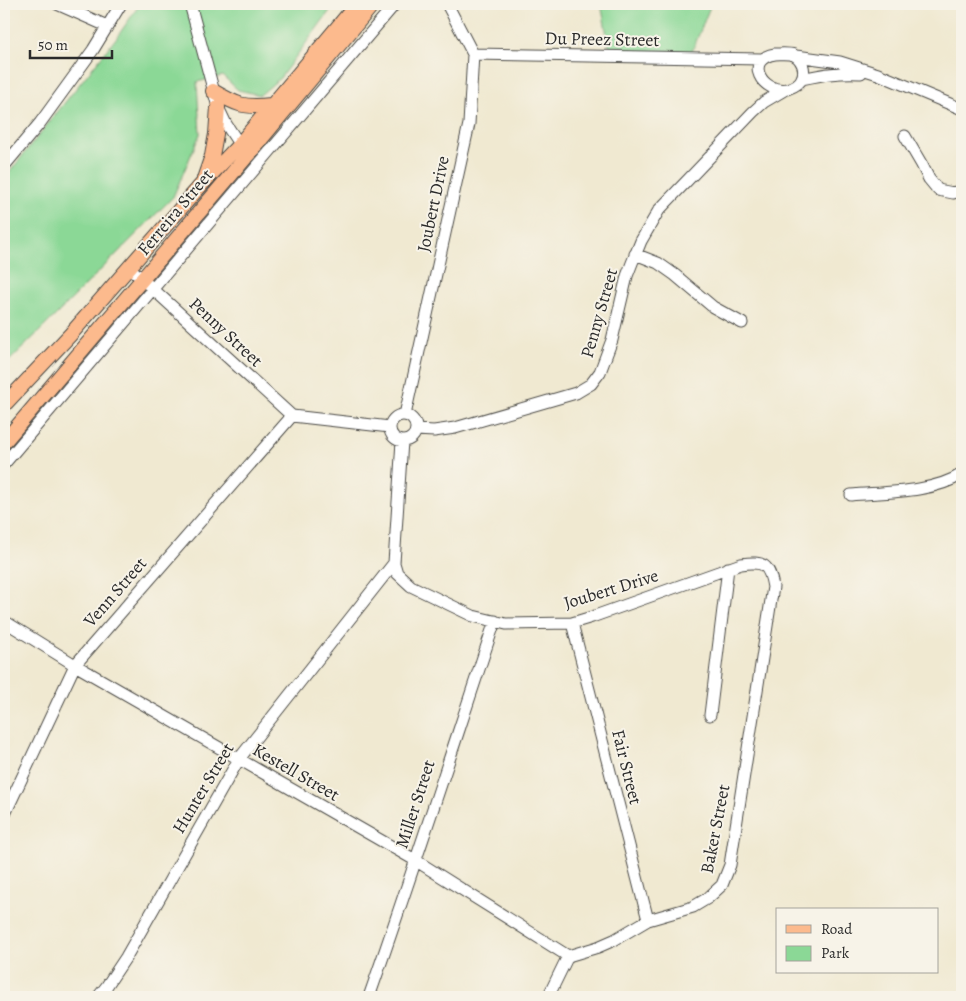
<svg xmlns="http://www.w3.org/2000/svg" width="966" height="1001" font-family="Alegreya,serif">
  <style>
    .green { fill: #8bd896; stroke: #5b8260 }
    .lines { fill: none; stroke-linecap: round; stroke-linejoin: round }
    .minor-casing { stroke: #494844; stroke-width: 13 }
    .major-casing { stroke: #494844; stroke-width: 16 }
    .minor { stroke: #fff; stroke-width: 11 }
    .major { stroke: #fcba8d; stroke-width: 14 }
    .labels { text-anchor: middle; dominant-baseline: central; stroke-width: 4; stroke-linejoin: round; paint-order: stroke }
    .street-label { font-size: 18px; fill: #2b2b2b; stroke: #f7f3e8 }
  </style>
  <rect width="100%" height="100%" fill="#f7f3e8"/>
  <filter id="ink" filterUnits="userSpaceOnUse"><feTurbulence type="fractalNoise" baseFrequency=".02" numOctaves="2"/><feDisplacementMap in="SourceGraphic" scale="10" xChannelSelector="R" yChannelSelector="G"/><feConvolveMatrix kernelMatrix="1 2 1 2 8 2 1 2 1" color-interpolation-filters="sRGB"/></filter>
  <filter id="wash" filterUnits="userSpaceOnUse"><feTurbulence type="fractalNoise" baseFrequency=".0096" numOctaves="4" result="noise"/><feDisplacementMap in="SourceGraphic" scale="20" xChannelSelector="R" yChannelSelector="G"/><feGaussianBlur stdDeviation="1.12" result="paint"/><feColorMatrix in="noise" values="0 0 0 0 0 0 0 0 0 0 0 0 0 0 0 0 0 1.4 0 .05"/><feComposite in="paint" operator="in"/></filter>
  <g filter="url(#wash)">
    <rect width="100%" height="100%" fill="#f0e9d1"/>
    <!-- green -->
    <path class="green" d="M 140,4 L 335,4 L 280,78 L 260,95 L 238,90 L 223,76 L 197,82 L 200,134 L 173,197 L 53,318 L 4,366 L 4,179 L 117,37 Z
      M 601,4 L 711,4 L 690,57 L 611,56 Z"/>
  </g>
  <g filter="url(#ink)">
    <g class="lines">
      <!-- minor casing -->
      <g class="minor-casing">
        <path id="minor" d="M 57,4 L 107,26
          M 190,4 L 218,107 L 226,124 L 243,150
          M 473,54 L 761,59
          M 775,54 C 781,54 788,53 794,55 C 802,59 806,70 802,78 C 800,84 793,87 787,89 C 762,94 743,59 775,54 Z
          M 796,56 L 840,62 L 878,74 L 962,109
          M 802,79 C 824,74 839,72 861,73
          M 905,136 L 922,165 L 929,179 L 938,190 L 953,193 L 962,190
          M 4,166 L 40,123 L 93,50 L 121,4
          M 635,254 L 658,263 L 675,275 L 713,307 L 742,323
          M 130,268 L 292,416 L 390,427
          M 405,415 L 469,124 L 473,54 L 447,4
          M390 428a13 13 0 1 1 26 0a13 13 0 1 1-26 0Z
          M 416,430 L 434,431 L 455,428 L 576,393 L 591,384 L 600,372 L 612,340 L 627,276 L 632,263 L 641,241 L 659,210 L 753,112 L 764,102 L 786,89
          M 402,441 L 394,563 L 397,573 L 411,586 L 473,616 L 506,624 L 572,623 L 592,617 L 741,564 C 764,561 769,564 773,587 L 730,865 L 722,885 L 708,898 L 693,907 L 648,920 L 614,940 L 598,947 L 568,956 L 548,997
          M 4,464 L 395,4
          M 851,495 C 885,492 933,493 962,474
          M 4,621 L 75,665 L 415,860 L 568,956
          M 572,623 L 648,920
          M 710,715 L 728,568
          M 4,816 L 75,665 L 292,416
          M 98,997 L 106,987 L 126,957 L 239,759 L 394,563
          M 369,997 C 413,872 453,747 495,621"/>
      </g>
      <!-- major casing -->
      <g class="major-casing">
        <path id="major" d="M 213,91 C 237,105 243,108 271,105
          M 204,179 L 212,156 L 216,134 L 218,107
          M 4,405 L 70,335 L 202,184 L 239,145 L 357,4
          M 4,442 L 247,156 L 373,4"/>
      </g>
      <!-- minor -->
      <use href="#minor" class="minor"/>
      <!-- major -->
      <use href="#major" class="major"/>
    </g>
  </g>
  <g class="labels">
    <!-- street labels -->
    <g class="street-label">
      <text transform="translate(602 39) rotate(1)">Du Preez Street</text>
      <text transform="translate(433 204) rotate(-78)">Joubert Drive</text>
      <text transform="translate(175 212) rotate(-50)">Ferreira Street</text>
      <text transform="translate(599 313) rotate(-74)">Penny Street</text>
      <text transform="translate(226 332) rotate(43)">Penny Street</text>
      <text transform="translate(611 589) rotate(-17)">Joubert Drive</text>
      <text transform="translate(115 592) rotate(-49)">Venn Street</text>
      <text transform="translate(627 767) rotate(76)">Fair Street</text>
      <text transform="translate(296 772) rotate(30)">Kestell Street</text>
      <text transform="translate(203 788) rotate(-59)">Hunter Street</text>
      <text transform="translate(415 804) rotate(-72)">Miller Street</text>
      <text transform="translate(715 829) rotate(-79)">Baker Street</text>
    </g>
  </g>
  <!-- margin -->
  <rect width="966" height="1001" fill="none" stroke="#f7f3e8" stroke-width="20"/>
  <!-- legend -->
  <rect x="776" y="908" width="162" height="65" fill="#f7f3e8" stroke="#a5a39c"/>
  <rect x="786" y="925" width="25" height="8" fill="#fcba8d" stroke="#a5a39c"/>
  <text x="821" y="934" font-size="15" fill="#2b2b2b">Road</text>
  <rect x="786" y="946" width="25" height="15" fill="#8bd896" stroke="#a5a39c"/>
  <text x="821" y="958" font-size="15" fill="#2b2b2b">Park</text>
  <!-- scale -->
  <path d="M30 50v8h82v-8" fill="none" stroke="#2b2b2b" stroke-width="2.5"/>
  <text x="38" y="50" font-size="15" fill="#2b2b2b" stroke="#f7f3e8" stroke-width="4" paint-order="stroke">50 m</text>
</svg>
